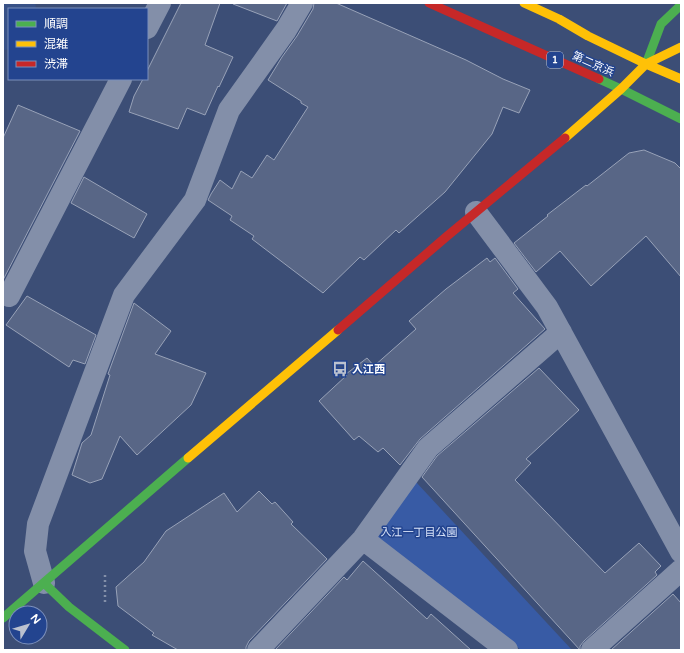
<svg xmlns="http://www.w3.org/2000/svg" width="684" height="653" font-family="'Varela Round','Noto Sans JP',sans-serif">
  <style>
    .green { fill: #385ba5 }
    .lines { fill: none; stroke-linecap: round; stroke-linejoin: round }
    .river { stroke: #395287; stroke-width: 54 }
    .building { fill: #586686; stroke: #98a2b8 }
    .path { stroke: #838fa9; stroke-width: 2.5; stroke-dasharray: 2 3; stroke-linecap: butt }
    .street { stroke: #838fa9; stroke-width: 22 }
    .fast { stroke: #4caf50; stroke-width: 9 }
    .slow { stroke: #ffc107; stroke-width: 9 }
    .jam { stroke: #c62828; stroke-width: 9 }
    .labels { text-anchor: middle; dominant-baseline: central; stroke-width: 3; stroke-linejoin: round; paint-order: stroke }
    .shield { fill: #23448f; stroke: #bdc7dd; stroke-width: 1 }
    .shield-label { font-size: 10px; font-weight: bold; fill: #fff }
    .street-label { font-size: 11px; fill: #fff; stroke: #23448f }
    .poi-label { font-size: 11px; font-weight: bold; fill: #fff; stroke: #23448f; text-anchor: start }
    .park-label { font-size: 11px; fill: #d8e3f9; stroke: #23448f }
  </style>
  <rect width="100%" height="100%" fill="#3c4e76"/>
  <!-- green -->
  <path class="green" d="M 416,482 L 572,650 L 521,650 L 374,539 Z"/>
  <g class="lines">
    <!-- river -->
    <path class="river" d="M 3,23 L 9,9"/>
  </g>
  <!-- building -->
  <path class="building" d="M 181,3 L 220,3 L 205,45 L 233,57 L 219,87 L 218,86 L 205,115 L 187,108 L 178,129 L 129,112 L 134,96 L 143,79 L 147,79 L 147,71 Z
    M 233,3 L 287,3 L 277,21 L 233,4 Z
    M 314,3 L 336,3 L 466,60 L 503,79 L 530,90 L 519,113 L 503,107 L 492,134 L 445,192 L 399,233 L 396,230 L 364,260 L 360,257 L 323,293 L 252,239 L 254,236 L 230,220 L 232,216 L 208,200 L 211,194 L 220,180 L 232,189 L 241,171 L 252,178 L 267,155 L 274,160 L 308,107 L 301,103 L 301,101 L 268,80 L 282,57 L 297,36 L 313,9 Z
    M 18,105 L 80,131 L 3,280 L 3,138 Z
    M 644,150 L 675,163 L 681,169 L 681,277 L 646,236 L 591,286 L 560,251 L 536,272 L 514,243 L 548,216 L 547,215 L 586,185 L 587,186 L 629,153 Z
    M 84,177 L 147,214 L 134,238 L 71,203 Z
    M 487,258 L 490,262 L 495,258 L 518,289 L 513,293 L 545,329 L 420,439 L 400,465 L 383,448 L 378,452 L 359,436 L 354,440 L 319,401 L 347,375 L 346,374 L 367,358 L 374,366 L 416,329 L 409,321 L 446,289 Z
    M 27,296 L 96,335 L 85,364 L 73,360 L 69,367 L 6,325 Z
    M 134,303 L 171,331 L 155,354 L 206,373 L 191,405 L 137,455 L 120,436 L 102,479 L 90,483 L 72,475 L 82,443 L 91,435 L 110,375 L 108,374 Z
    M 539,368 L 579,410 L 526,459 L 531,463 L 515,480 L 605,573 L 639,543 L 661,566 L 655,572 L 657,575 L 584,641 L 580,646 L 580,650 L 422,477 L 437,456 Z
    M 259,491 L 272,504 L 275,502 L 293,522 L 291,524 L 327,559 L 249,641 L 246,647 L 246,650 L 178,650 L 152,635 L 154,633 L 118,606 L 116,587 L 144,562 L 166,531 L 224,493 L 237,512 Z
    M 363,561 L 427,619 L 431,614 L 471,650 L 275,650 L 344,577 L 347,580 Z
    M 673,594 L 681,603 L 681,650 L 611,650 Z"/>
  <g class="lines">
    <!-- path -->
    <path class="path" d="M 105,575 L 105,602"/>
    <!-- street -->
    <path class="street" d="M 147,28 L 160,3
      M 476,212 L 547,307 L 681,552
      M 9,296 L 121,79
      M 363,539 L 507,650
      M 44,583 L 35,551 L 38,524 L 124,295 L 195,200 L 229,110 L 286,30 L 302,3
      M 258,650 L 363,539 L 428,448 L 561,332
      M 592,650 L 681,570"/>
    <!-- fast -->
    <path class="fast" d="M 646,64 L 661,24 L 681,5
      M 599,79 L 621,89 L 681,119
      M 44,583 L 69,607 L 125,650
      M 3,618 L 188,458"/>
    <!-- slow -->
    <path class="slow" d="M 524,3 L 559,19 L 588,36 L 646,64 L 681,79
      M 565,138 L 621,89 L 646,64 L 681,47
      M 188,458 L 338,330"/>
    <!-- jam -->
    <path class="jam" d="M 429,3 L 599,79
      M 338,330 L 446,237 L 565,138"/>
  </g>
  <!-- icons -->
  <defs>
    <g id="bus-bare" transform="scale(1.2)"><path d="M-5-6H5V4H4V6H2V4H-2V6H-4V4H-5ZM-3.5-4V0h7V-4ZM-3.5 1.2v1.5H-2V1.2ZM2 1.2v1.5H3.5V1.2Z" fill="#bbc1cf" stroke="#23448f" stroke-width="2.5" paint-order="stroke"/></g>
  </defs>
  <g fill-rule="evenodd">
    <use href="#bus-bare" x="340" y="369"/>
  </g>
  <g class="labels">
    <!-- shield labels -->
    <rect class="shield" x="547" y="52" width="16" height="16" rx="3"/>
    <g class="shield-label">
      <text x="555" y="60">1</text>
    </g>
    <!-- street labels -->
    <g class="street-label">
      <text transform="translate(593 64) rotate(24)">第二京浜</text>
    </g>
    <!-- poi labels -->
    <g class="poi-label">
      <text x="352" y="369">入江西</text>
    </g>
    <!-- park labels -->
    <g class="park-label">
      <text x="419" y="532">入江一丁目公園</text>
    </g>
  </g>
  <!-- border -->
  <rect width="684" height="653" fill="none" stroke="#ffffff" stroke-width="8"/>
  <!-- legend -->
  <rect x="8" y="8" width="140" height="72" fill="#23448f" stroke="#7b8fbc"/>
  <rect x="16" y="21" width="20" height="6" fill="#4caf50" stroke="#7b8fbc"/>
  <text x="44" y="28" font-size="12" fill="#ffffff">順調</text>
  <rect x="16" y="41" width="20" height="6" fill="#ffc107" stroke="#7b8fbc"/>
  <text x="44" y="48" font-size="12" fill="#ffffff">混雑</text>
  <rect x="16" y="61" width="20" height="6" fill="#c62828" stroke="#7b8fbc"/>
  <text x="44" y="68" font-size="12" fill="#ffffff">渋滞</text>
  <!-- north arrow -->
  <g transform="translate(28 625) rotate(52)"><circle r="19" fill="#23448f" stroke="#7b8fbc"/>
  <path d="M0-3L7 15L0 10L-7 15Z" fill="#bbc1cf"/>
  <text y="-6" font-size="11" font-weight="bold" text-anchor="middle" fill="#ffffff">N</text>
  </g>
</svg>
